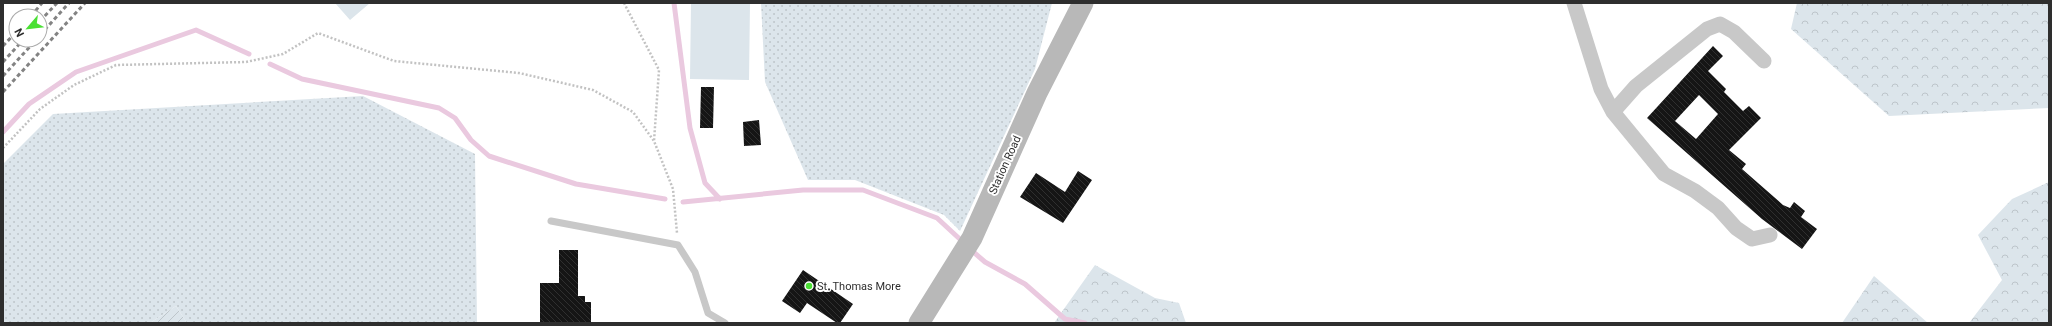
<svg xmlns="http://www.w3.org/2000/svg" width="2052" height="326" font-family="Roboto,sans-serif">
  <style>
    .grass { fill: url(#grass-dots) }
    .forest { fill: url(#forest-crowns) }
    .garden { fill: url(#garden-furrows) }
    .pitch { fill: #dce5eb }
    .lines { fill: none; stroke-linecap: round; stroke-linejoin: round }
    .stream { stroke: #eac9df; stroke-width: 5 }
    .building { fill: url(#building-back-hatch); fill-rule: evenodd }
    .path { stroke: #c2c2c2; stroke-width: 2.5; stroke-dasharray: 2 2; stroke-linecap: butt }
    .lane { stroke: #c8c8c8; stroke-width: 7 }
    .street { stroke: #c8c8c8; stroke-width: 15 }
    .secondary { stroke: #b8b8b8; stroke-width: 21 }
    .rail { stroke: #838383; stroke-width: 3; stroke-dasharray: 4 3; stroke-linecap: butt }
    .poi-dot { fill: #4be035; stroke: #fff; stroke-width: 1.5 }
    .labels { text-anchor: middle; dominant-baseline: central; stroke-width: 4; stroke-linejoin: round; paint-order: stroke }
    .street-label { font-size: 11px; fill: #2e2e2e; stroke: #fff }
    .poi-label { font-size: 11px; fill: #2e2e2e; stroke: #fff; text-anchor: start }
  </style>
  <defs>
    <pattern id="grass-dots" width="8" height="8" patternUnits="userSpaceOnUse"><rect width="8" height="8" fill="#dce5eb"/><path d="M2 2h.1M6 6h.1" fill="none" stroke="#bdc5ca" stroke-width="1.8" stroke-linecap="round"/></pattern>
    <pattern id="forest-crowns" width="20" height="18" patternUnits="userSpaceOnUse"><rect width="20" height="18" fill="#dce5eb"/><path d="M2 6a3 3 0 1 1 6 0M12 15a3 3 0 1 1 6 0" fill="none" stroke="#bdc5ca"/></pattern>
    <pattern id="garden-furrows" width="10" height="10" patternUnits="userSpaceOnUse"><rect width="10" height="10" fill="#dce5eb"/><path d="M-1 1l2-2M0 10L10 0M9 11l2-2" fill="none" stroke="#bdc5ca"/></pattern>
    <pattern id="building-back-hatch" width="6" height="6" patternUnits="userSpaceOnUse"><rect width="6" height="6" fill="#151515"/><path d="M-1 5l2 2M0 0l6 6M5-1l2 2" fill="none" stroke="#2f2f2f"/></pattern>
  </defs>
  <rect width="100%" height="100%" fill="#fff"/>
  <!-- grass -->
  <path class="grass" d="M 761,3 L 1052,3 L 1035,69 L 960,231 L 944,215 L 855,180 L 808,180 L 765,82 Z
    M 363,96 L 475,154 L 477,323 L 187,323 L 176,306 L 150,323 L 3,323 L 3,164 L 53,114 Z"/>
  <!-- forest -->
  <path class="forest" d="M 1797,3 L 2049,3 L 2049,108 L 1889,116 L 1791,29 Z
    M 2049,182 L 2049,323 L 1969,323 L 2002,280 L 1978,235 L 2012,199 Z
    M 1095,265 L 1155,298 L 1179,303 L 1186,323 L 1054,323 Z
    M 1874,276 L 1928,323 L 1842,323 Z"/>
  <!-- garden -->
  <path class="garden" d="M 176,306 L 187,323 L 150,323 Z"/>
  <!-- pitch -->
  <path class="pitch" d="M 335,3 L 370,3 L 350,20 Z
    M 691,3 L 750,3 L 749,80 L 690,79 Z"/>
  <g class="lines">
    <!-- stream -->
    <path class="stream" d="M 674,3 L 690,128 L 705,183 L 720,199
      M 270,64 L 302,79 L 439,108 L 455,118 L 471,140 L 489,156 L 576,184 L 665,199
      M 3,132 L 29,104 L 76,72 L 196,30 L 249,54
      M 683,202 L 803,190 L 863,190 L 937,218 L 963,242
      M 970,249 L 985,262 L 1025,284 L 1065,319 L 1085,323"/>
  </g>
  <!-- building -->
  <path class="building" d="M 1713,46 L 1723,56 L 1708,71 L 1726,89 L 1724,92 L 1743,111 L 1749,106 L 1761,118 L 1729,150 L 1746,164 L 1742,169 L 1783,205 L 1790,208 L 1794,202 L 1805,211 L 1801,217 L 1817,229 L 1802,249 L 1762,219 L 1647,118 ZM 1699,95 L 1718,114 L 1696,139 L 1675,121 Z
    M 701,87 L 714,87 L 713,128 L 700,128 Z
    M 759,120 L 761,145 L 744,146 L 743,122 Z
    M 1078,171 L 1092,180 L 1063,223 L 1020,197 L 1036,173 L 1065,192 Z
    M 559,250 L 578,250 L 578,296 L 585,296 L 585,302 L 591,302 L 591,323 L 540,323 L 540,283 L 559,283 Z
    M 803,270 L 853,304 L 840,323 L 837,323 L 807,303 L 800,313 L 782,301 Z"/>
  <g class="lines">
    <!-- path -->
    <path class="path" d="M 624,3 L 659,70 L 654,141
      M 3,148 L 40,109 L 74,85 L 116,65 L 246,62 L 283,54 L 318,33 L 394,61 L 519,73 L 593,90 L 633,112 L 654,141 L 673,189 L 677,233"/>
    <!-- lane -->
    <path class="lane" d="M 551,221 L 678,245 L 695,272 L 708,313 L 725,323"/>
    <!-- street -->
    <path class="street" d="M 1574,3 L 1601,89 L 1613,112 L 1664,174 L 1695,191 L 1718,208 L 1736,228 L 1752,239 L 1770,235
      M 1613,112 L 1636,86 L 1707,29 L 1720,24 L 1734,32 L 1764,61"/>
    <!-- secondary -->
    <path class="secondary" d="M 919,323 L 972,238 L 1037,93 L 1083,3"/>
    <!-- rail -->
    <path class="rail" d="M 31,16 L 42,3
      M 40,21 L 57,3
      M 40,35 L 69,3
      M 3,46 L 16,32
      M 3,62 L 23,40
      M 3,76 L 36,40
      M 3,92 L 85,3"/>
  </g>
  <!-- markers -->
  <circle class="poi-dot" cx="809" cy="286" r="4"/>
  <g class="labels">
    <!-- street labels -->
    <g class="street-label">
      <text transform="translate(1005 165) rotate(-66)">Station Road</text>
    </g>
    <!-- poi labels -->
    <g class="poi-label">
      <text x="817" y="286">St. Thomas More</text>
    </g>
  </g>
  <!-- border -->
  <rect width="2052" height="326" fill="none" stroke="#2e2e2e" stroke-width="8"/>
  <!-- north arrow -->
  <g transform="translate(28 28) rotate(242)"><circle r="19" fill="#ffffff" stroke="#ababab"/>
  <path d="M0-3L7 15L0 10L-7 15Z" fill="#4be035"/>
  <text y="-6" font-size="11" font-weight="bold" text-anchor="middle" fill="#2e2e2e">N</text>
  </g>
</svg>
